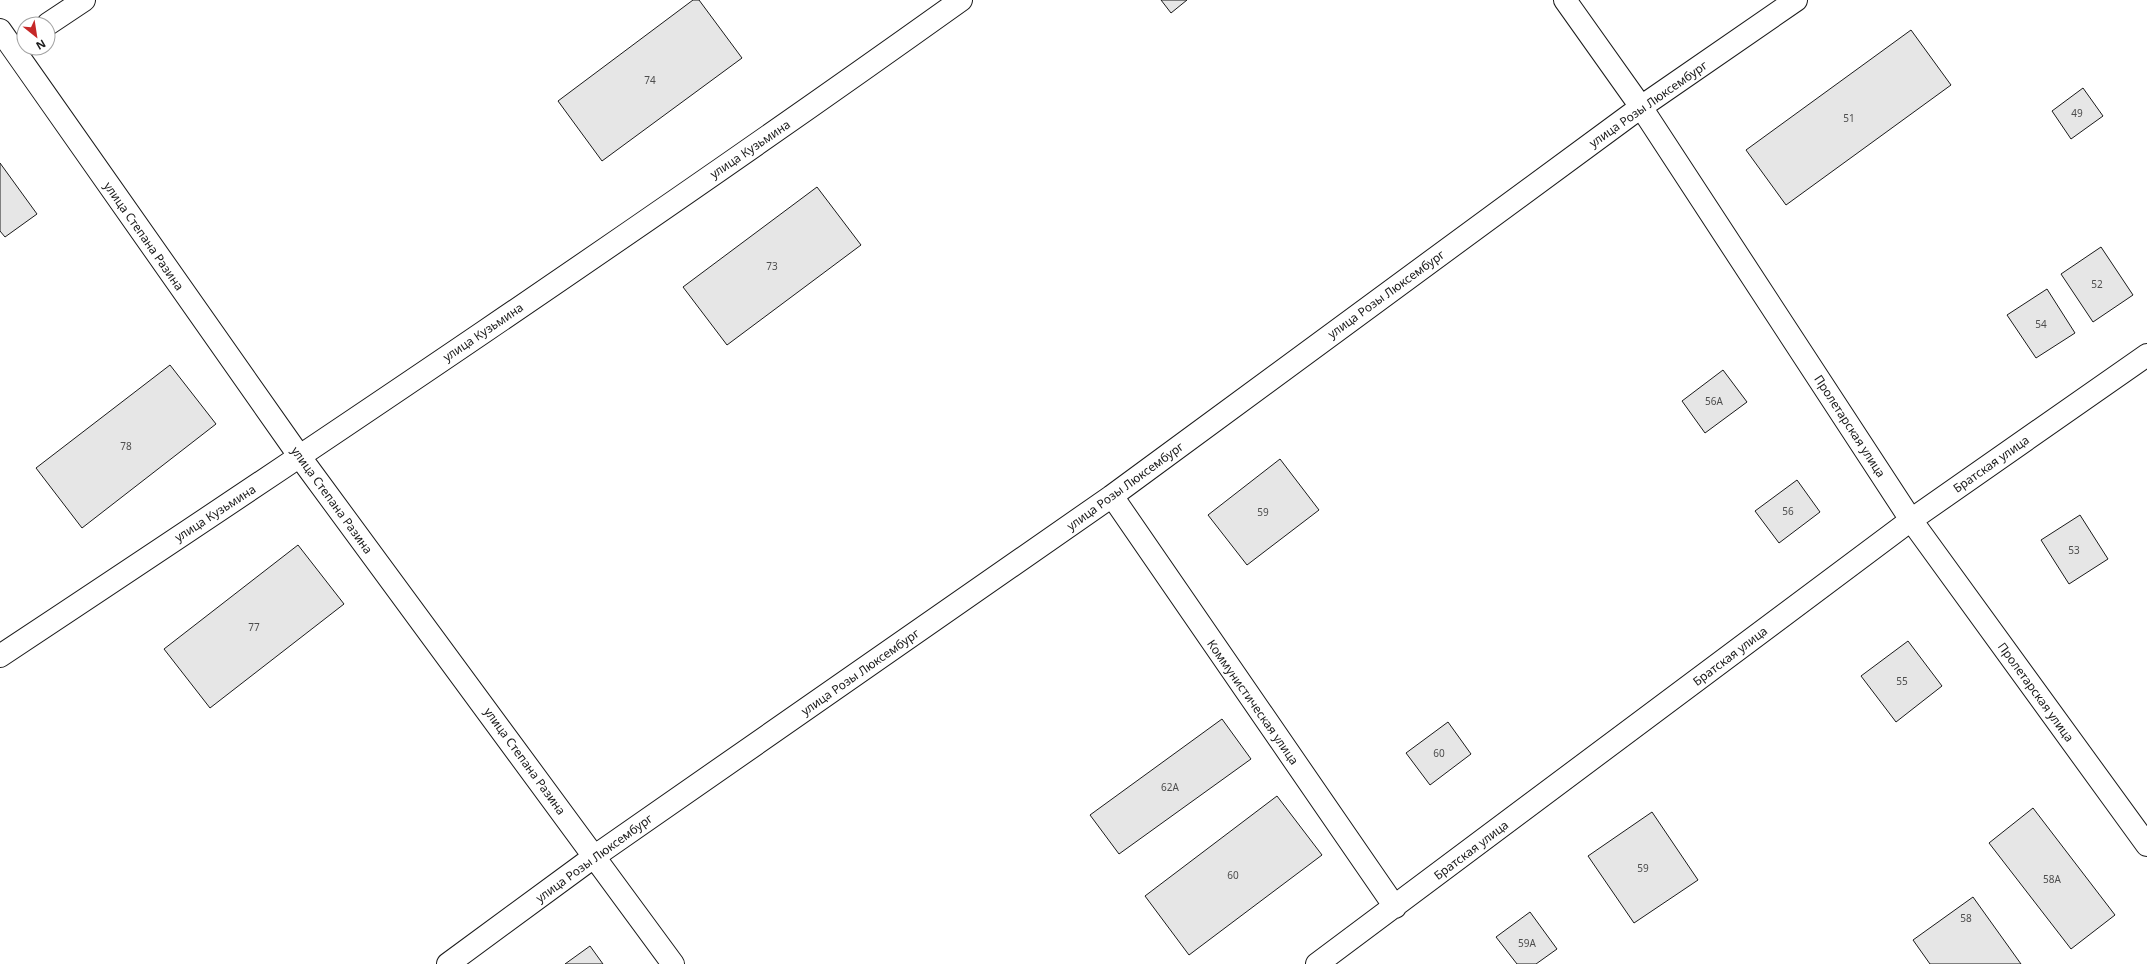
<svg xmlns="http://www.w3.org/2000/svg" width="2147" height="964" font-family="'Noto Sans',sans-serif">
  <style>
    .building { fill: #e6e6e6; stroke: #1a1a1a }
    .lines { fill: none; stroke-linecap: round; stroke-linejoin: round }
    .minor-casing { stroke: #1a1a1a; stroke-width: 24 }
    .minor { stroke: #fff; stroke-width: 22 }
    .labels { text-anchor: middle; dominant-baseline: central; stroke-width: 3; stroke-linejoin: round; paint-order: stroke }
    .number-label { font-size: 10px; fill: #4d4d4d }
    .street-label { font-size: 12px; fill: #1a1a1a; stroke: #fff }
  </style>
  <rect width="100%" height="100%" fill="#fff"/>
  <!-- building -->
  <path class="building" d="M 693,0 L 699,0 L 742,58 L 602,161 L 558,101 Z
    M 1161,0 L 1187,0 L 1171,13 Z
    M 1911,30 L 1951,85 L 1786,205 L 1746,150 Z
    M 2083,88 L 2103,116 L 2071,139 L 2052,111 Z
    M 0,163 L 37,214 L 5,237 L 0,231 Z
    M 817,187 L 861,245 L 727,345 L 683,287 Z
    M 2101,247 L 2133,295 L 2093,322 L 2061,274 Z
    M 2047,289 L 2075,333 L 2036,358 L 2007,315 Z
    M 170,365 L 216,424 L 82,528 L 36,468 Z
    M 1723,370 L 1747,402 L 1705,433 L 1682,401 Z
    M 1280,459 L 1319,510 L 1247,565 L 1208,515 Z
    M 1797,480 L 1820,512 L 1779,543 L 1755,511 Z
    M 2080,515 L 2108,559 L 2069,584 L 2041,540 Z
    M 298,545 L 344,604 L 210,708 L 164,649 Z
    M 1908,641 L 1942,686 L 1896,722 L 1861,676 Z
    M 1222,719 L 1251,759 L 1119,854 L 1090,815 Z
    M 1448,722 L 1471,754 L 1430,785 L 1406,753 Z
    M 1277,796 L 1322,855 L 1189,955 L 1145,896 Z
    M 2033,808 L 2115,915 L 2071,949 L 1989,843 Z
    M 1652,812 L 1698,880 L 1634,923 L 1588,856 Z
    M 1973,897 L 2021,964 L 1930,964 L 1913,940 Z
    M 1530,912 L 1557,949 L 1536,964 L 1517,964 L 1496,937 Z
    M 590,946 L 603,964 L 565,964 Z"/>
  <g class="lines">
    <!-- minor casing -->
    <g class="minor-casing">
      <path id="minor" d="M 1565,0 L 1641,107 L 1911,520 L 2147,845
        M 48,24 L 84,0
        M 0,30 L 300,457 L 673,964
        M 1112,496 L 1395,907
        M 0,656 C 323,442 646,225 961,0
        M 448,964 L 595,856 L 1112,496 L 1641,107 L 1796,0
        M 1317,964 L 1911,520 L 2147,355"/>
    </g>
    <!-- minor -->
    <use href="#minor" class="minor"/>
  </g>
  <g class="labels">
    <!-- number labels -->
    <g class="number-label">
      <text x="650" y="80">74</text>
      <text x="2077" y="113">49</text>
      <text x="1849" y="118">51</text>
      <text x="772" y="266">73</text>
      <text x="2097" y="284">52</text>
      <text x="2041" y="324">54</text>
      <text x="1714" y="401">56А</text>
      <text x="126" y="446">78</text>
      <text x="1788" y="511">56</text>
      <text x="1263" y="512">59</text>
      <text x="2074" y="550">53</text>
      <text x="254" y="627">77</text>
      <text x="1902" y="681">55</text>
      <text x="1439" y="753">60</text>
      <text x="1170" y="787">62А</text>
      <text x="1643" y="868">59</text>
      <text x="1233" y="875">60</text>
      <text x="2052" y="879">58А</text>
      <text x="1966" y="918">58</text>
      <text x="1527" y="943">59А</text>
    </g>
    <!-- street labels -->
    <g class="street-label">
      <text transform="translate(1648 104) rotate(-35)">улица Розы Люксембург</text>
      <text transform="translate(750 149) rotate(-34)">улица Кузьмина</text>
      <text transform="translate(144 236) rotate(55)">улица Степана Разина</text>
      <text transform="translate(1386 294) rotate(-36)">улица Розы Люксембург</text>
      <text transform="translate(483 332) rotate(-34)">улица Кузьмина</text>
      <text transform="translate(1850 426) rotate(57)">Пролетарская улица</text>
      <text transform="translate(1991 464) rotate(-35)">Братская улица</text>
      <text transform="translate(1125 486) rotate(-36)">улица Розы Люксембург</text>
      <text transform="translate(332 500) rotate(54)">улица Степана Разина</text>
      <text transform="translate(215 513) rotate(-33)">улица Кузьмина</text>
      <text transform="translate(1730 656) rotate(-37)">Братская улица</text>
      <text transform="translate(860 672) rotate(-35)">улица Розы Люксембург</text>
      <text transform="translate(2036 692) rotate(54)">Пролетарская улица</text>
      <text transform="translate(1253 702) rotate(55)">Коммунистическая улица</text>
      <text transform="translate(525 761) rotate(54)">улица Степана Разина</text>
      <text transform="translate(1471 850) rotate(-37)">Братская улица</text>
      <text transform="translate(594 858) rotate(-36)">улица Розы Люксембург</text>
    </g>
  </g>
  <!-- north arrow -->
  <g transform="translate(36 36) rotate(150)"><circle r="19" fill="#ffffff" stroke="#a3a3a3"/>
  <path d="M0-3L7 15L0 10L-7 15Z" fill="#c62828"/>
  <text y="-6" font-size="11" font-weight="bold" text-anchor="middle" fill="#1a1a1a">N</text>
  </g>
</svg>
